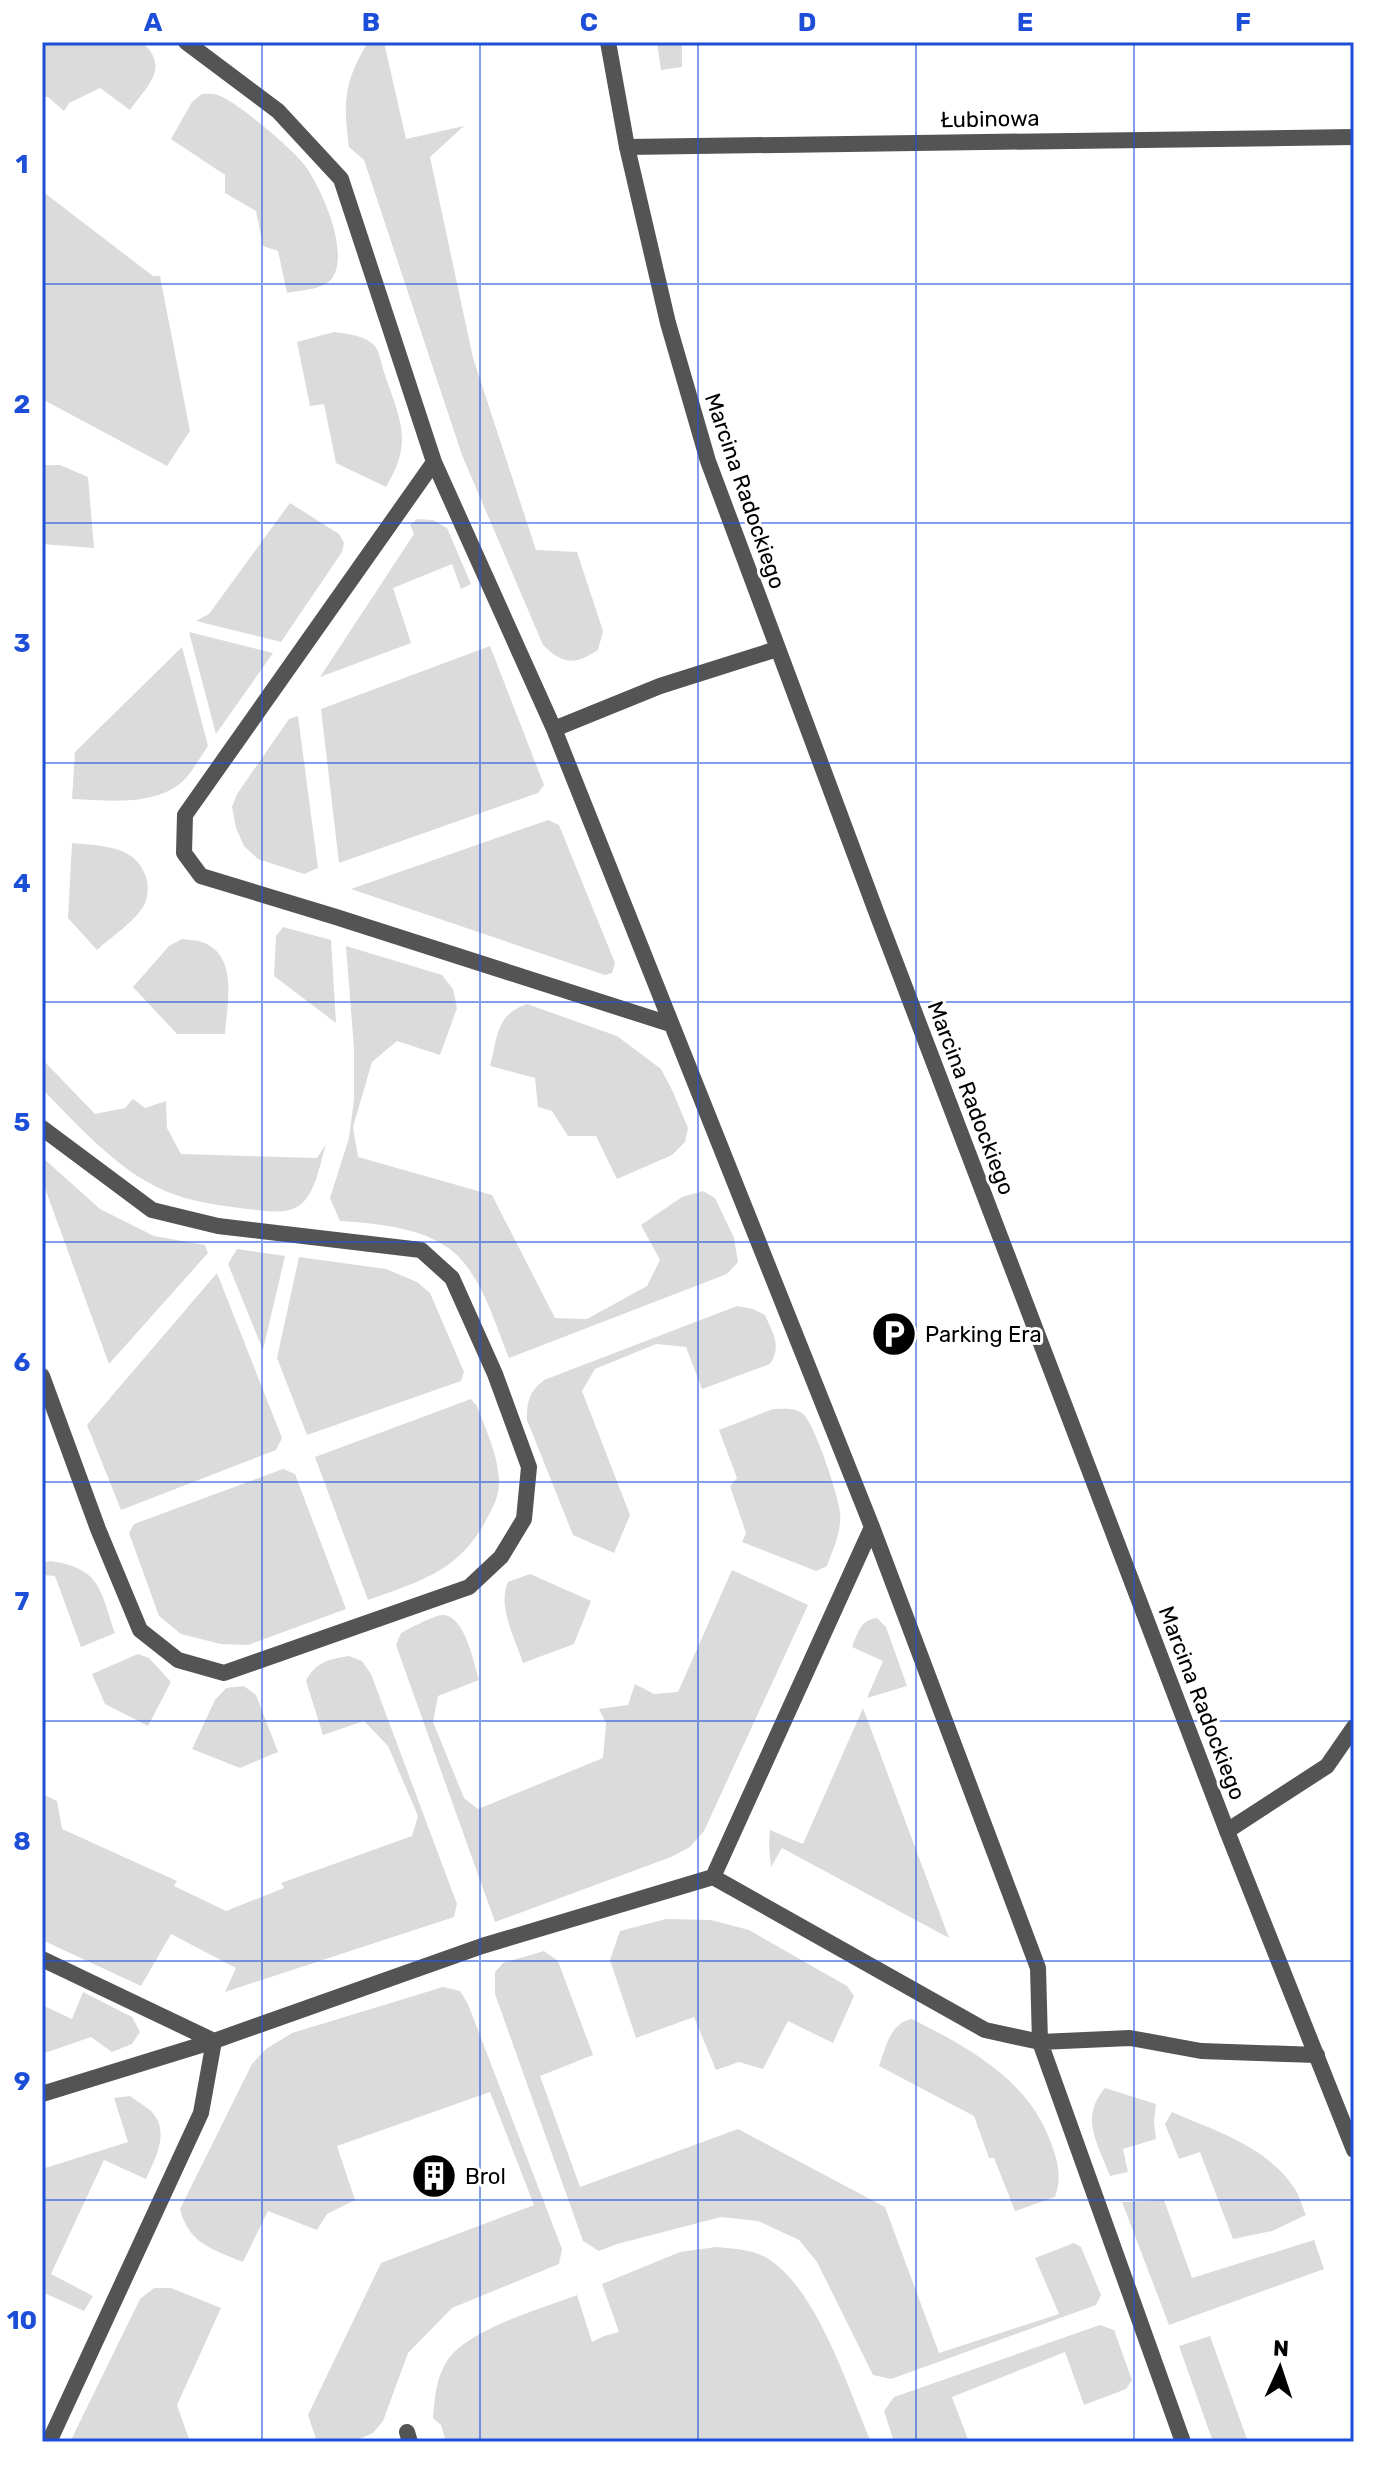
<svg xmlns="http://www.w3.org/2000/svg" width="1396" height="2484" font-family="Rubik,sans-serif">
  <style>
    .green { fill: #dbdbdb }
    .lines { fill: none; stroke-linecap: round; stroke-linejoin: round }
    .service { stroke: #545454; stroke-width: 16 }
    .minor { stroke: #545454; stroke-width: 16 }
    .tertiary { stroke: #545454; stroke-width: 16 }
    .grid { fill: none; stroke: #1d4ed8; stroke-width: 2; stroke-opacity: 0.55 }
    .labels { text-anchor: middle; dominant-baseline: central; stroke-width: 6; stroke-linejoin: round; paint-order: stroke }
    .street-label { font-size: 22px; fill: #000; stroke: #fff }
    .poi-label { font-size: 22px; fill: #000; stroke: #fff; text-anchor: start }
    .neatline { fill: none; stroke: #1d4ed8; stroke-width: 3 }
    .grid-label { font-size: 26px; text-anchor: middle; font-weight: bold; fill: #1d4ed8 }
  </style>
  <rect width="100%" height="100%" fill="#fff"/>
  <!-- green -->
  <path class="green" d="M 42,42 L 143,43 C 170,68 147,86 130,110 L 100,88 L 69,103 L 64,111 L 48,97 L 42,97 Z
    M 368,42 L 384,42 L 406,139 L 464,126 L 430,157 L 473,358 L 536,550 L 577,552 L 603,631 L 598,650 C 575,665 563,665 543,645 L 462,455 L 364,160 L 349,147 C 343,102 344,82 368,42 Z
    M 657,42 L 682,42 L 682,67 L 661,70 Z
    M 202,94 C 208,94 214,93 220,96 C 237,102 295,151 306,167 C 322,190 349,250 333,277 C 325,290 301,290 287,293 L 278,251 L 263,246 L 256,211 L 225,193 L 225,175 L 171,139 L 192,102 Z
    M 42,191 L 153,276 L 160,276 L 190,431 L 167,466 L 42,399 Z
    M 334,332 C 348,334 365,335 375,346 C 380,353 382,367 385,375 C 401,422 413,442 386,487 L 336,463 L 324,404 L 310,406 L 297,342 Z
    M 42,465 L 60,465 L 88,477 L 94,548 L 42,544 Z
    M 290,503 L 339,534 L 344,543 L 342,552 L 281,642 L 196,621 L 209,614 Z
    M 417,519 L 433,520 L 447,528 L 471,584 L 461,589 L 452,564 L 393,588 L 411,643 L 320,677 L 414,534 L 410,525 Z
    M 189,632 L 273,653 L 216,734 Z
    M 490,646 L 544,785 L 538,793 L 339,863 L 321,709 Z
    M 182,647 L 208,746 C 200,757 192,773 182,782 C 152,807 108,800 72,799 L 75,752 Z
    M 298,716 L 318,868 L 304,874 L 258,859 L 244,846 L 236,828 L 232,807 L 237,794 L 289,719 Z
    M 548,820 L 559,825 L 615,963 L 612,973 L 605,975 L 351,889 Z
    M 72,843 C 101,846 136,845 146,877 C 149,887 148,899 143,907 C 134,922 110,938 97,950 L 68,918 Z
    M 283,927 L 331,940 L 336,1023 L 274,976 L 276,936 Z
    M 182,939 C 188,940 196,940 202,942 C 239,955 227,1004 225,1034 L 177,1034 L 133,987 L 169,946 Z
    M 346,946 L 442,975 L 453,989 L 457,1008 L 440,1055 L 397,1041 L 372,1062 L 353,1127 L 358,1157 L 492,1195 L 555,1318 L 587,1319 L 647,1286 L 660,1260 L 641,1225 L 682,1197 L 703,1191 L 715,1198 L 734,1238 L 738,1262 L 727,1274 L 509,1358 C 497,1329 487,1294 468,1268 C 441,1228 383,1224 340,1221 L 330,1198 L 349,1138 L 354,1099 L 354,1049 Z
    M 527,1004 L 617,1036 L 661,1069 L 673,1092 L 688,1128 L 685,1142 L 672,1155 L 617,1179 L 596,1136 L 568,1136 L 552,1111 L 538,1107 L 535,1078 L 490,1066 C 498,1037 495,1015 527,1004 Z
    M 42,1059 L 95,1114 L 125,1108 L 133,1099 L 145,1108 L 166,1101 L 167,1128 L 181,1154 L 317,1158 L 326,1144 C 320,1163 316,1193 300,1205 C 285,1216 263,1210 247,1209 C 219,1205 189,1202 163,1190 C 116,1169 78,1125 42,1089 Z
    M 42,1157 L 100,1209 L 154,1236 L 205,1245 L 208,1253 L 109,1364 L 42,1180 Z
    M 237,1249 L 285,1256 L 263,1350 L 228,1264 Z
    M 299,1257 L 386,1269 L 417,1282 L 430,1293 L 464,1372 L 461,1381 L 307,1435 L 277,1358 Z
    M 217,1273 L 282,1438 L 276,1450 L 121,1510 L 87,1425 Z
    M 737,1306 L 753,1309 L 765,1315 C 773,1334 782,1346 770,1364 L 702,1389 L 686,1347 L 656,1344 L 595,1369 L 582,1391 L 630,1515 L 614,1553 L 573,1535 L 527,1420 C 527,1401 529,1392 544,1380 Z
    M 471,1399 L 477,1406 C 486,1430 499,1457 499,1483 C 499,1498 491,1511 484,1524 C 457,1572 418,1582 368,1600 L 315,1457 Z
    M 773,1409 C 782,1409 795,1407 803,1414 C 814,1422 839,1497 840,1512 C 842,1531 833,1549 827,1566 L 816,1571 L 742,1542 L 746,1533 L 730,1486 L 737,1478 L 719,1430 Z
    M 283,1469 L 295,1474 L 346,1609 L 248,1645 L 221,1644 L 181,1634 L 159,1616 L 129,1533 L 134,1524 Z
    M 50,1561 C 101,1568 100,1590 115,1633 L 81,1647 L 55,1576 L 42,1575 L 42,1563 Z
    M 732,1570 L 808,1605 L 704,1831 L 690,1847 L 671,1857 L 495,1922 L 396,1645 L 401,1633 C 411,1628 432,1616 443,1615 C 465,1615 474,1664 479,1680 L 438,1696 L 433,1722 L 464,1798 L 478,1809 L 603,1758 L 606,1723 L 599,1709 L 628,1705 L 635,1684 L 654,1694 L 678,1692 Z
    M 530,1574 L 591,1601 L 574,1644 L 523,1663 C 515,1638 497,1606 508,1582 Z
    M 877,1618 L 886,1627 L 907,1686 L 867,1698 L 883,1661 L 852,1647 C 858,1633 860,1620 877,1618 Z
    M 138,1654 L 149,1658 L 171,1682 L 148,1726 L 105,1704 L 92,1674 Z
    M 349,1656 L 362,1661 L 371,1674 L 457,1904 L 454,1917 L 225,1992 L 236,1968 L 171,1934 L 141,1986 L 42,1940 L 42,1794 L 57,1801 L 62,1829 L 177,1881 L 174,1886 L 226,1911 L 284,1888 L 281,1883 L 412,1836 L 418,1816 L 388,1746 L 364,1721 L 323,1735 L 306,1681 C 315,1662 330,1659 349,1656 Z
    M 244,1686 L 256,1695 L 278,1752 L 240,1768 L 192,1749 L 215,1700 L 226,1688 Z
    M 863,1708 L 949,1938 L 782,1848 L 771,1867 L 769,1845 L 770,1830 L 803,1844 Z
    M 666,1919 L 711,1920 L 749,1930 L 847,1986 L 854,1996 L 833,2043 L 788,2021 L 763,2069 L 739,2062 L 716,2070 L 694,2017 L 636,2038 L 610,1960 L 620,1931 Z
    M 544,1951 L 558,1961 L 593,2055 L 540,2076 L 580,2187 L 738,2129 L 885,2207 L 939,2353 L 1059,2314 L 1035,2258 L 1074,2243 L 1081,2247 L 1101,2295 L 1096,2305 L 891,2379 L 873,2375 L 817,2262 L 799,2240 L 758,2221 L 721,2217 L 617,2244 L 599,2251 L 583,2241 L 495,1994 L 495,1972 L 503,1963 Z
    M 443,1987 L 460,1991 L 468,2004 L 562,2249 L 559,2264 L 452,2308 L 408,2353 L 383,2421 L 373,2433 L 352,2442 L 317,2442 L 308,2415 L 381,2263 L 534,2205 L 490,2092 L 337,2146 L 355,2200 L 327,2214 L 317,2230 L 268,2211 L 243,2262 C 212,2249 189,2244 180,2209 L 252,2064 L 266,2049 L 292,2033 Z
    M 83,1992 L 132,2017 L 140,2032 L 132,2044 L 112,2052 L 91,2037 L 42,2054 L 42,2024 L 44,2024 L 42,2005 L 72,2019 Z
    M 912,2019 C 969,2048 1028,2079 1051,2143 C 1058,2162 1062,2177 1055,2197 L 1015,2211 L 994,2158 L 989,2158 L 974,2116 L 879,2066 C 886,2047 890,2023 912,2019 Z
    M 1105,2088 L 1156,2104 L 1154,2122 L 1156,2139 L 1123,2149 L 1128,2172 L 1110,2176 C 1098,2144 1079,2118 1105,2088 Z
    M 130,2096 C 137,2101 145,2106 151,2111 C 171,2131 155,2159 146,2179 L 104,2160 L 51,2274 L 93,2296 L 84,2311 L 42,2292 L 42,2169 L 128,2142 L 114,2098 Z
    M 1172,2112 C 1215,2131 1264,2145 1293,2186 C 1299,2194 1302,2206 1306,2215 L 1272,2231 L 1233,2239 L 1200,2152 L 1179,2159 L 1165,2124 Z
    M 1164,2200 L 1192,2278 L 1314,2240 L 1324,2269 L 1169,2325 L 1122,2202 Z
    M 716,2247 C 735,2249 754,2249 770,2260 C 818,2292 848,2388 871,2442 L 446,2442 L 441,2425 L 433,2418 C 435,2397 436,2376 449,2358 C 472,2328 541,2309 577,2295 L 592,2342 L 604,2336 L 619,2332 L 602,2284 L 680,2252 Z
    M 154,2288 L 171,2288 L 221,2308 L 177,2405 L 190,2442 L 70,2442 L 140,2299 Z
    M 1100,2325 L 1114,2330 L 1132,2380 L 1126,2389 L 1084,2405 L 1065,2352 L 952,2397 L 969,2442 L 894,2442 L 884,2411 L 894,2397 Z
    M 1210,2336 L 1248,2442 L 1213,2442 L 1179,2346 Z"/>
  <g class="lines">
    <!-- service -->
    <path class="service" d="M 186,42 L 278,111 L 341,179 L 434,462 L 554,729 L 872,1527 L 1038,1968 L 1040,2042 L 1183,2442
      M 434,462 L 185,815 L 184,853 L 201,876 L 336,917 L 670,1024
      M 554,729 L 660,686 L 777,649
      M 42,1128 L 152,1210 L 218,1226 L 421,1250 L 452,1278 L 495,1374 L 529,1467 L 524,1519 L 501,1557 L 469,1587 L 224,1673 L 178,1660 L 140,1630 L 98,1529 L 42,1376
      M 713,1877 L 985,2030 L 1040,2042 L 1130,2038 L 1201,2051 L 1317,2055
      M 42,1959 L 214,2041 L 201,2113 L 49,2442
      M 42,2094 L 214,2041 L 482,1946 L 713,1877 L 872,1527
      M 407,2432 L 410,2442"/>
    <!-- minor -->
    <path class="minor" d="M 627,147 L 1354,137
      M 1227,1831 L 1327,1766 L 1354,1727"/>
    <!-- tertiary -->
    <path class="tertiary" d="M 608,42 L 627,147 L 668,323 L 708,461 L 877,914 L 1227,1831 L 1354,2150"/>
  </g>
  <!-- grid -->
  <path class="grid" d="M 262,42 L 262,2442M 480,42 L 480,2442M 698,42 L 698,2442M 916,42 L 916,2442M 1134,42 L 1134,2442M 42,284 L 1354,284M 42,523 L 1354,523M 42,763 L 1354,763M 42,1002 L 1354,1002M 42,1242 L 1354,1242M 42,1482 L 1354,1482M 42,1721 L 1354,1721M 42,1961 L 1354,1961M 42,2200 L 1354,2200"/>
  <!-- icons -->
  <defs>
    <g id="parking-disc" transform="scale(2.3)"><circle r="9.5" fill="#000" stroke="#fff"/><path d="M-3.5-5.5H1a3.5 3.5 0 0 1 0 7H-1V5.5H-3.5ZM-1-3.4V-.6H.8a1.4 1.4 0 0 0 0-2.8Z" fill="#fff"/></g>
    <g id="building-disc" transform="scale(2.3)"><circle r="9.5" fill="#000" stroke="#fff"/><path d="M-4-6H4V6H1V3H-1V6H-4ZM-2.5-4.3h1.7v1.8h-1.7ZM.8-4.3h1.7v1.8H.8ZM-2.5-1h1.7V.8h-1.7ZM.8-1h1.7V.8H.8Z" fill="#fff"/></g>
  </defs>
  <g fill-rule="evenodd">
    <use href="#parking-disc" x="894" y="1334"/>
    <use href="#building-disc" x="434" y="2176"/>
  </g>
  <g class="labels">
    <!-- street labels -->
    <g class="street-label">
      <text transform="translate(990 119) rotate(-1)">Łubinowa</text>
      <text transform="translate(745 491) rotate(71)">Marcina Radockiego</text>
      <text transform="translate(971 1098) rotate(69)">Marcina Radockiego</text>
      <text transform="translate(1202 1703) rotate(69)">Marcina Radockiego</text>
    </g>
    <!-- poi labels -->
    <g class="poi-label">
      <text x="925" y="1334">Parking Era</text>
      <text x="465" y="2176">Brol</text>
    </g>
  </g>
  <!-- border -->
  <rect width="1396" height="2484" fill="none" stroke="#ffffff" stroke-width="88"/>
  <!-- north arrow -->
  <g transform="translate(1280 2368) rotate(3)" stroke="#ffffff" stroke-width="6" paint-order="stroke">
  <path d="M0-6L14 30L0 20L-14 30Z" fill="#000000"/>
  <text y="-12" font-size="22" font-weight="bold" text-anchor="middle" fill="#000000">N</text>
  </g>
  <rect x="44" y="44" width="1308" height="2396" class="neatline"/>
  <g class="grid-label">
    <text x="153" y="31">A</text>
    <text x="371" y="31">B</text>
    <text x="589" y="31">C</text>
    <text x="807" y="31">D</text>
    <text x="1025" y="31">E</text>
    <text x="1243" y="31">F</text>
    <text x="22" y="173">1</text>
    <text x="22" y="413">2</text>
    <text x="22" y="652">3</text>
    <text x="22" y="892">4</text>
    <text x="22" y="1131">5</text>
    <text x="22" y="1371">6</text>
    <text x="22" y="1610">7</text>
    <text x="22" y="1850">8</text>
    <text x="22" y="2090">9</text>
    <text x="22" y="2329">10</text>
  </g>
</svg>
